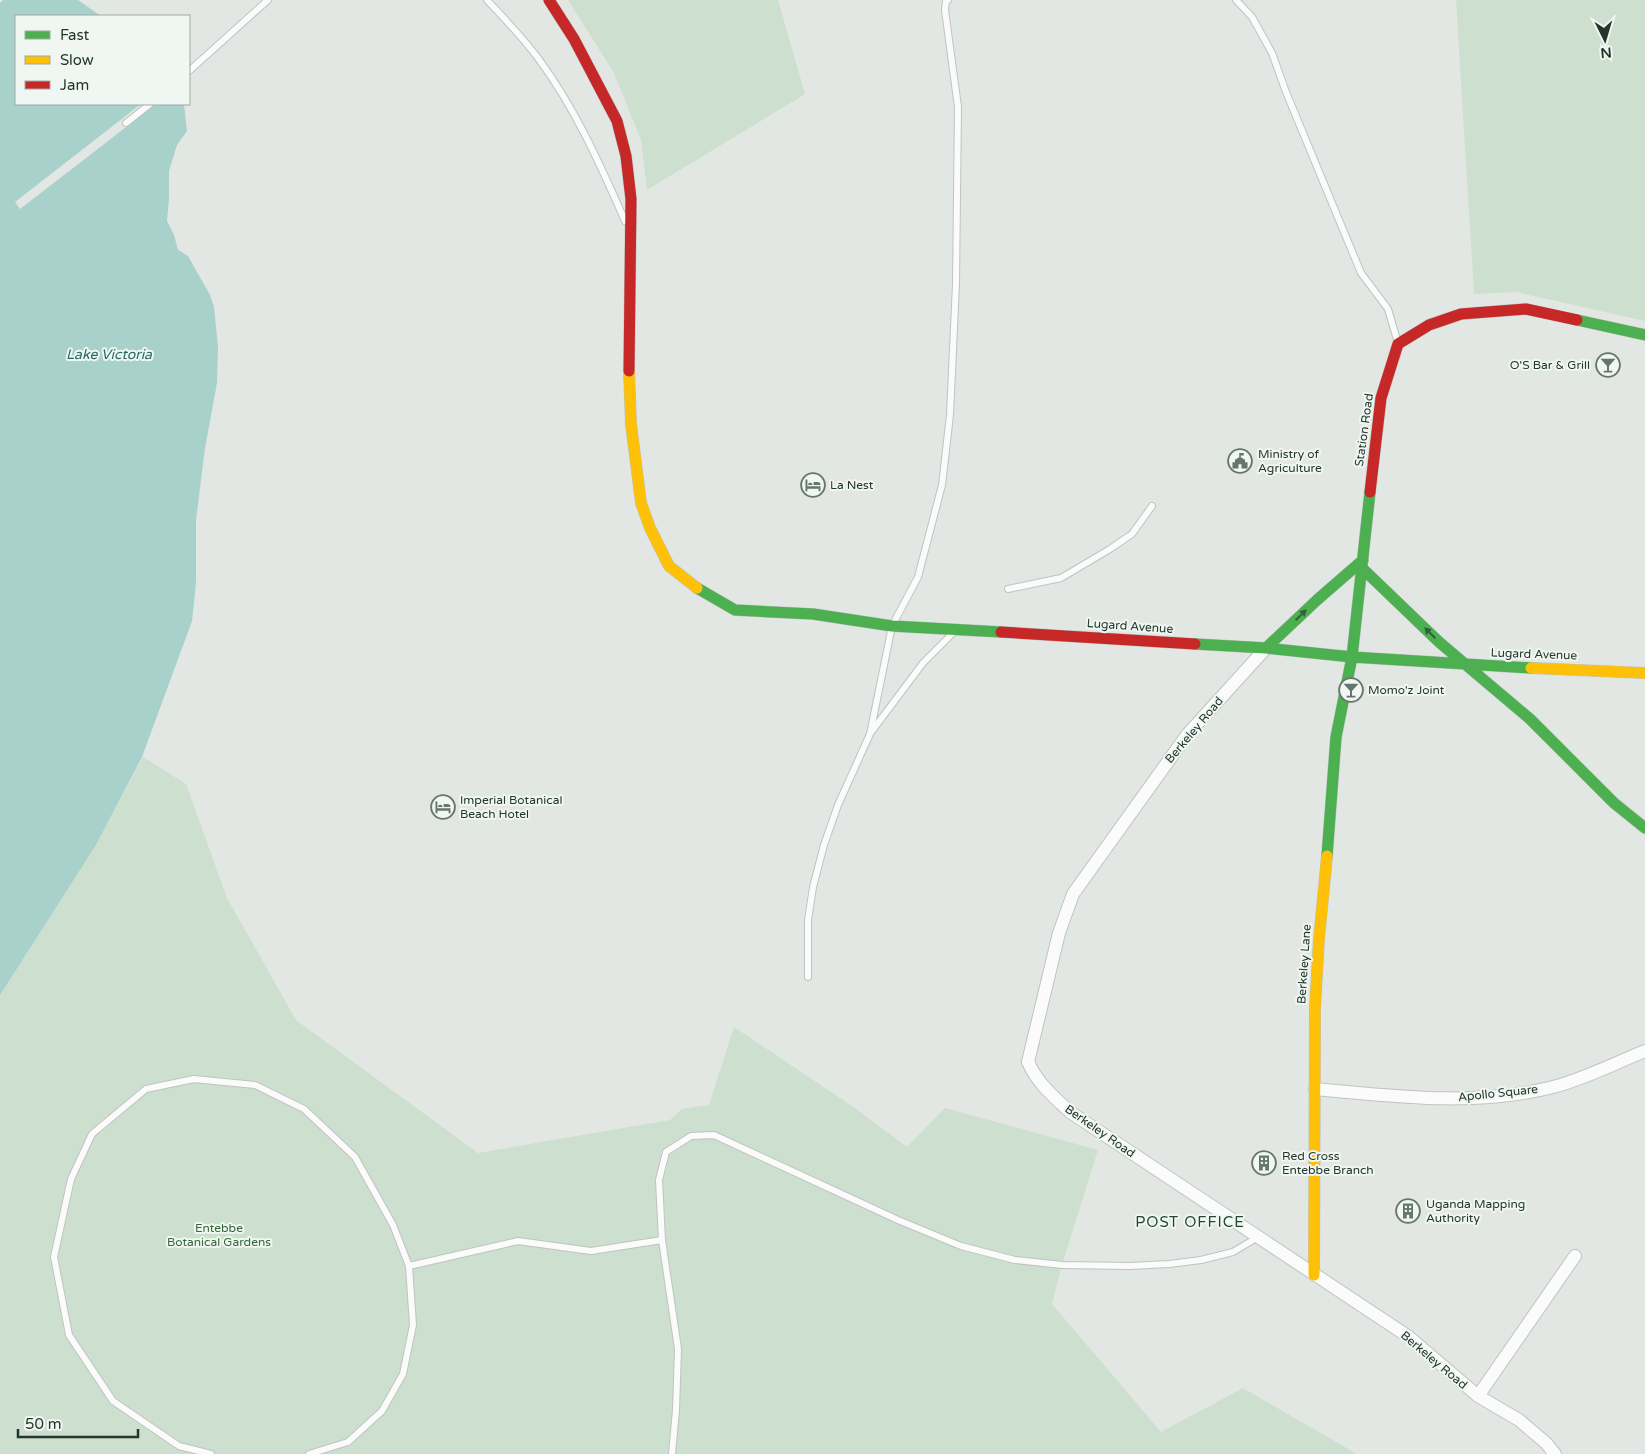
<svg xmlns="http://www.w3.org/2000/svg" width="1645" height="1454" font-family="'Varela Round',sans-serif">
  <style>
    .green { fill: #cddfce }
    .water { fill: #a8d1cc }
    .pier { fill: #e2e7e4 }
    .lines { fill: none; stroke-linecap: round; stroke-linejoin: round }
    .lane-casing { stroke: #bfc4c1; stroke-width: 8 }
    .street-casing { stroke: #bfc4c1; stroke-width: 14 }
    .fast-casing { stroke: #bdc3bf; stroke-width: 12 }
    .slow-casing { stroke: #bdc3bf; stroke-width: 12 }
    .jam-casing { stroke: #bdc3bf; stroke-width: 12 }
    .lane { stroke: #fbfbfb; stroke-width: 6 }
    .street { stroke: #fbfbfb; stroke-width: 12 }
    .fast { stroke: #4caf50; stroke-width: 11 }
    .slow { stroke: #ffc107; stroke-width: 11 }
    .jam { stroke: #c62828; stroke-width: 11 }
    .oneway { fill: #316139 }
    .labels { text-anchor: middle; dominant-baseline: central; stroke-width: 4; stroke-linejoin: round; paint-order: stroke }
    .poi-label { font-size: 12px; fill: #23372d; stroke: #f0f6f2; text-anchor: start }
    .street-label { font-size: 12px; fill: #23372d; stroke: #f0f6f2 }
    .park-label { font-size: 12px; fill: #326939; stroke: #f0f6f2 }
    .water-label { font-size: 14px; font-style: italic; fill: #256c65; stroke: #f0f6f2 }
    .quarter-label { font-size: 15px; letter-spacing: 1px; fill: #224734; stroke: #f0f6f2 }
  </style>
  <rect width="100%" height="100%" fill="#e2e7e4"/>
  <!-- green -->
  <path class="green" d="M 568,0 L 778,0 L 805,94 L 647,190 L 641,140 L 614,73 Z
    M 1456,0 L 1645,0 L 1645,321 L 1516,292 L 1474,294 Z
    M 143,757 L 186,784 L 227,898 L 296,1020 L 478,1153 L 670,1120 L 682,1109 L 709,1105 L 734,1027 L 852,1106 L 907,1147 L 945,1108 L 1098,1150 L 1062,1265 L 1052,1304 L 1161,1432 L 1243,1388 L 1357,1454 L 0,1454 L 0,995 L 96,845 Z"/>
  <!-- water -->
  <path class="water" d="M 3,0 L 78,0 L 101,16 L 16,16 L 16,104 L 184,104 L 187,131 L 177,145 L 169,171 L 169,199 L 167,221 L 174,235 L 178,250 L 188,256 L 210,295 L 214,307 L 218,347 L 217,383 L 205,448 L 196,520 L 196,583 L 192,621 L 142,757 L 96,845 L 0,995 L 0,3 Z"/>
  <!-- pier -->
  <path class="pier" d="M 141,104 L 156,104 L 20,209 L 15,202 Z"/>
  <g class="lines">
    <!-- lane casing -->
    <g class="lane-casing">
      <path id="lane" d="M 487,0 C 504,18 523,38 538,58 C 575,108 600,164 625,221
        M 1236,0 L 1252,17 L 1272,53 L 1286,92 L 1361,273 L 1388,309 L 1398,343
        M 189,71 L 268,0
        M 126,123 L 150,104
        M 1008,589 L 1061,578 L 1110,549 L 1132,534 L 1152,506
        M 872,731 L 923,663 L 953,633
        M 808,977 L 808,920 L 813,887 L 824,845 L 838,805 L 870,734 L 892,626 L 918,577 L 942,485 L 950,415 L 956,284 L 958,107 L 945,10 L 946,1 L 948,0
        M 409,1266 L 518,1241 L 591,1251 L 662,1240
        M 211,1454 L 179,1446 L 113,1401 L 69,1335 L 54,1257 L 71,1179 L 92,1134 L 146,1089 L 194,1079 L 255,1085 L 304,1109 L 355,1157 L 393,1225 L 409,1266 L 413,1325 L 403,1374 L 382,1411 L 348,1442 L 309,1454
        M 672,1454 L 676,1410 L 678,1349 L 662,1240 L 659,1180 L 666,1152 L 691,1136 L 714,1135 L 898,1220 L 961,1246 L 1015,1260 L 1062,1265 L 1130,1266 L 1169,1264 L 1201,1260 L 1233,1252 L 1258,1237"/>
    </g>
    <!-- street casing -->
    <g class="street-casing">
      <path id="street" d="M 1266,648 L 1187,735 L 1073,894 L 1059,933 L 1028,1062 C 1038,1084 1053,1096 1070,1112 L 1409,1337 L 1478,1396 L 1519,1420 L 1546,1443 L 1555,1454
        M 1315,1089 C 1394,1096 1475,1107 1553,1087 C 1584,1079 1615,1063 1645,1051
        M 1478,1396 L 1575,1256"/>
    </g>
    <!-- fast casing -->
    <g class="fast-casing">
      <path id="fast" d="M 1577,320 L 1645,335
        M 1362,568 L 1439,642 L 1530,719 L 1614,803 L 1645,828
        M 697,588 L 735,610 L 813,614 L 892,626 L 1001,632
        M 1195,644 L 1266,648 L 1352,657 L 1531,668
        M 1266,648 L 1317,600 L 1363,560
        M 1327,856 L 1336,737 L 1352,657 L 1370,492"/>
    </g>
    <!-- slow casing -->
    <g class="slow-casing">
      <path id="slow" d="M 629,371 L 631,424 L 641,503 L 650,528 L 669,566 L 697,588
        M 1531,668 L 1645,673
        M 1314,1275 L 1315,1008 L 1319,939 L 1327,856"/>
    </g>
    <!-- jam casing -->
    <g class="jam-casing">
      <path id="jam" d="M 549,0 L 574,39 L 617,121 L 626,156 L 631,199 L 629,371
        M 1370,492 L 1381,398 L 1398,344 L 1429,325 L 1461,314 L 1526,309 L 1577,320
        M 1001,632 L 1195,644"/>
    </g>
    <!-- lane -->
    <use href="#lane" class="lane"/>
    <!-- street -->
    <use href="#street" class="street"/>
    <!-- fast -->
    <use href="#fast" class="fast"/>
    <!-- slow -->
    <use href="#slow" class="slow"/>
    <!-- jam -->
    <use href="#jam" class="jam"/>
  </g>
  <!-- one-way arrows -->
  <defs><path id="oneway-solid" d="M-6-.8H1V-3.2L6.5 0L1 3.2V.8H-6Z" transform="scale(1.25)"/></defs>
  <g class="oneway">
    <use href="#oneway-solid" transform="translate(1301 615) rotate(-44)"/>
    <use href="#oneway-solid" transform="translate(1430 633) rotate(-135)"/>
  </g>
  <!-- icons -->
  <defs>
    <g id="bar-ring" transform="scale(1.25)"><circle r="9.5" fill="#f0f6f2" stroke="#66756d" stroke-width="1.5"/><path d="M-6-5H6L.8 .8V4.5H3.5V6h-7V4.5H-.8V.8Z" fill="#66756d"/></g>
    <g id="civic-ring" transform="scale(1.25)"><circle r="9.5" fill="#f0f6f2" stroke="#66756d" stroke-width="1.5"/><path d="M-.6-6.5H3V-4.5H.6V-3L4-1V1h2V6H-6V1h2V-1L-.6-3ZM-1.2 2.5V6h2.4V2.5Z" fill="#66756d"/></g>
    <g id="hotel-ring" transform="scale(1.25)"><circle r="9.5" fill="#f0f6f2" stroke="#66756d" stroke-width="1.5"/><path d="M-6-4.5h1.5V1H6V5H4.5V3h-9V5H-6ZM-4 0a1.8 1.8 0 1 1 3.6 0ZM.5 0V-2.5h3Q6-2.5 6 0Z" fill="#66756d"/></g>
    <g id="building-ring" transform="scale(1.25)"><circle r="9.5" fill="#f0f6f2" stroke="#66756d" stroke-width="1.5"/><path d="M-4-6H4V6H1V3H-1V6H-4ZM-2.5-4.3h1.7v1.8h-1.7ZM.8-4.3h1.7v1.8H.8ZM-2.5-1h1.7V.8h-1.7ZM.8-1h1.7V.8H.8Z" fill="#66756d"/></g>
  </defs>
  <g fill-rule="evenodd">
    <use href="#bar-ring" x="1608" y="365"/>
    <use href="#civic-ring" x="1240" y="461"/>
    <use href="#hotel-ring" x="813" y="485"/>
    <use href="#bar-ring" x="1351" y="690"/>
    <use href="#hotel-ring" x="443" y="807"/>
    <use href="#building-ring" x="1264" y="1163"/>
    <use href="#building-ring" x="1408" y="1211"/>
  </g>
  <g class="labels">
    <!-- poi labels -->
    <g class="poi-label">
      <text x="1590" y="365" text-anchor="end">O'S Bar &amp; Grill</text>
      <text x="1258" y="454">Ministry of<tspan x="1258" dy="14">Agriculture</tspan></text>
      <text x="830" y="485">La Nest</text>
      <text x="1368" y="690">Momo'z Joint</text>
      <text x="460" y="800">Imperial Botanical<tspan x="460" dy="14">Beach Hotel</tspan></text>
      <text x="1282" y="1156">Red Cross<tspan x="1282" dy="14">Entebbe Branch</tspan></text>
      <text x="1426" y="1204">Uganda Mapping<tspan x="1426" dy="14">Authority</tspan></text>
    </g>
    <!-- street labels -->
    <g class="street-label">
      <text transform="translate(1364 430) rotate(-82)">Station Road</text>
      <text transform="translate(1130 626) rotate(4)">Lugard Avenue</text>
      <text transform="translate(1534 654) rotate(2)">Lugard Avenue</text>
      <text transform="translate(1194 730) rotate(-50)">Berkeley Road</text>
      <text transform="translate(1304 964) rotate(-86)">Berkeley Lane</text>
      <text transform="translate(1498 1093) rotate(-6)">Apollo Square</text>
      <text transform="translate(1100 1131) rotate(35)">Berkeley Road</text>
      <text transform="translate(1434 1360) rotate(40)">Berkeley Road</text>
    </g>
    <!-- park labels -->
    <g class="park-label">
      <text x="219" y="1228">Entebbe<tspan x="219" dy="14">Botanical Gardens</tspan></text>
    </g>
    <!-- water labels -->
    <g class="water-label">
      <text x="109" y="354">Lake Victoria</text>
    </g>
    <!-- quarter labels -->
    <g class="quarter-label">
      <text x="1190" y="1222">POST OFFICE</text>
    </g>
  </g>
  <!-- legend -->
  <rect x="15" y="15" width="175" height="90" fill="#f0f6f2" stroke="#9eaaa3"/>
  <rect x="25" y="31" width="25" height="8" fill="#4caf50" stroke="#9eaaa3"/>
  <text x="60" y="40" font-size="15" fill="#23372d">Fast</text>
  <rect x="25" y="56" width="25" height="8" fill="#ffc107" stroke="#9eaaa3"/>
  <text x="60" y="65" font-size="15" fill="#23372d">Slow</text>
  <rect x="25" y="81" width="25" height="8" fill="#c62828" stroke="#9eaaa3"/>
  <text x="60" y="90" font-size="15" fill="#23372d">Jam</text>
  <!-- north arrow -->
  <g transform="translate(1605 40) rotate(175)" stroke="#f0f6f2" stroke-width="4" paint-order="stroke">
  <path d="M0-4L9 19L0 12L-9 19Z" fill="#23372d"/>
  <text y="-8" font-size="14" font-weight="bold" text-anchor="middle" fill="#23372d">N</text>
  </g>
  <!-- scale -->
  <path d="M18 1429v8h120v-8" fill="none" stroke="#23372d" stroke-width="2.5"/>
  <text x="25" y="1429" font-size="15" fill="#23372d" stroke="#f0f6f2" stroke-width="4" paint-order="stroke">50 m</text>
</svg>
